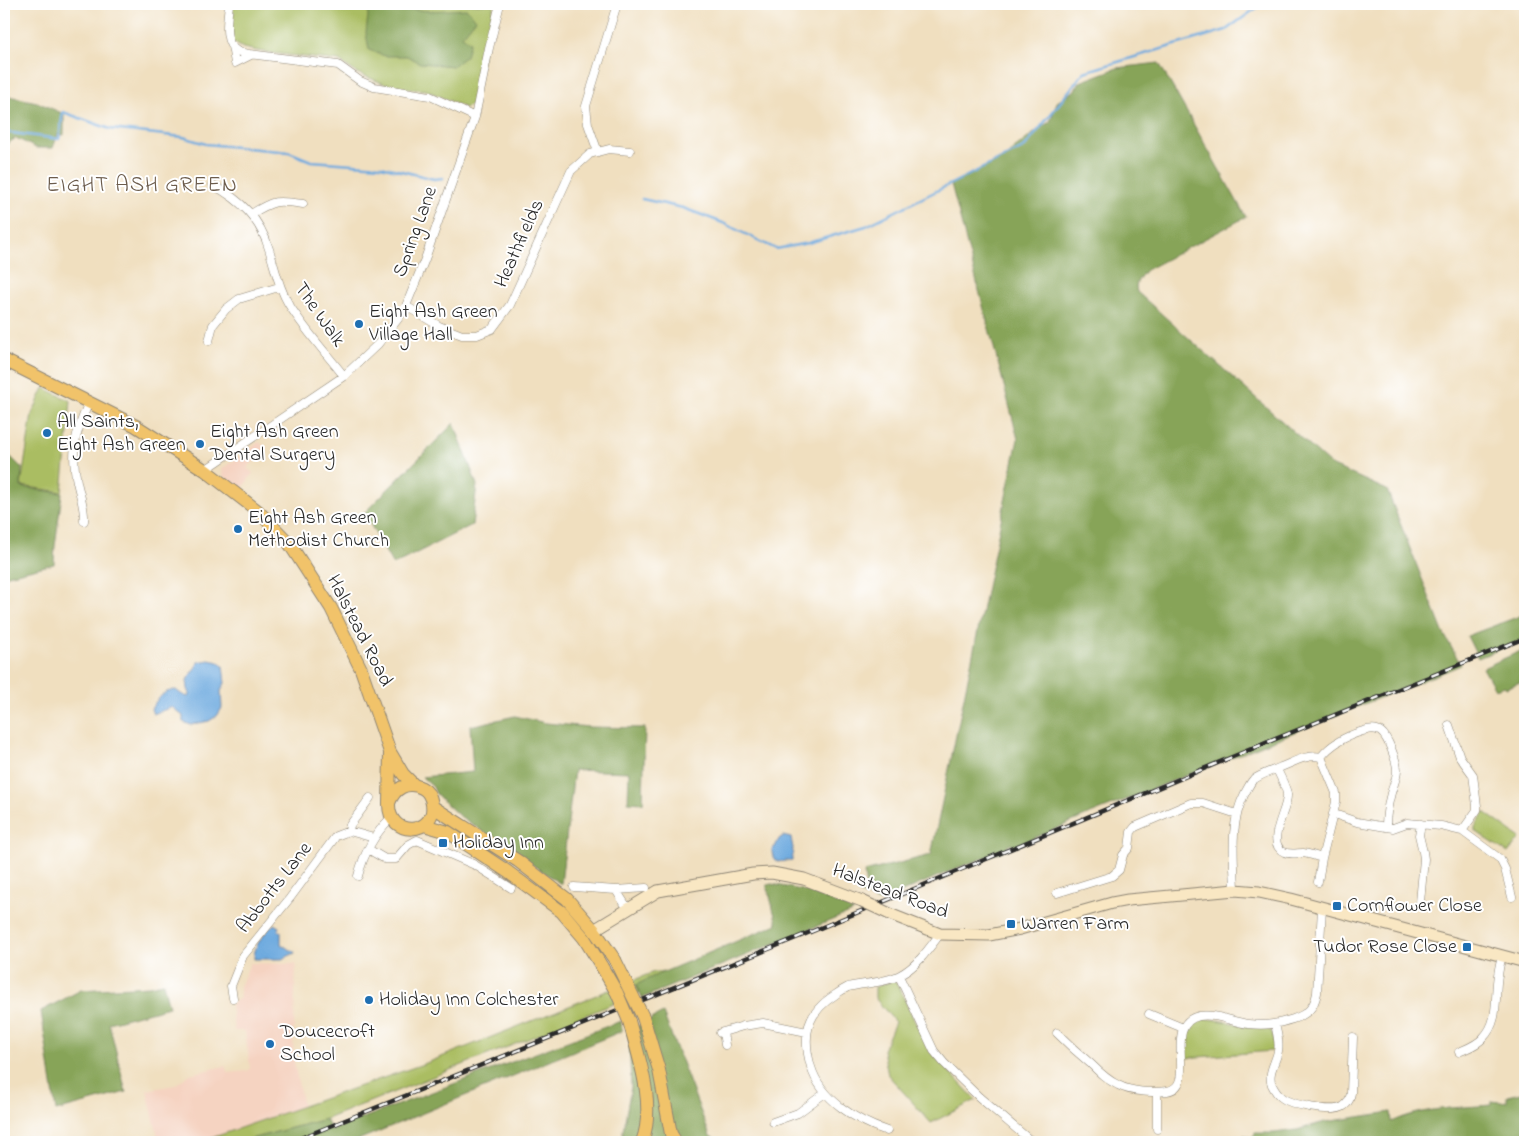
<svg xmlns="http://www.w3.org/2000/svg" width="1529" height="1146" font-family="'Indie Flower',sans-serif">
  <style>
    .built { fill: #f5d3c1 }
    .green { fill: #aabd62; stroke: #6a7446 }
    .forest { fill: #87a458; stroke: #596842 }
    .water { fill: #6eaadf; stroke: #4c6a85 }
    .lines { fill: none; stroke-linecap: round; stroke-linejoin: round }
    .stream { stroke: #6eaadf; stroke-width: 2.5 }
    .street-casing { stroke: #8e8575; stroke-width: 9 }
    .secondary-casing { stroke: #8e8575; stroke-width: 13 }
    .primary-casing { stroke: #8e8575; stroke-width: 14 }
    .highway-casing { stroke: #8e8575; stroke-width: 17 }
    .street { stroke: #fff; stroke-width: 8 }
    .secondary { stroke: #f9e7c3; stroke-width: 11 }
    .primary { stroke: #f1c36a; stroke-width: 12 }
    .highway { stroke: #f1c36a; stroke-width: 15 }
    .rail-casing { stroke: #2b2b2b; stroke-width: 4.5 }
    .rail { stroke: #fff; stroke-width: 2.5; stroke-dasharray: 8; stroke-linecap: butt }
    .secondary-bridge-casing { stroke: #8e8575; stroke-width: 13; stroke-linecap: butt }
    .primary-bridge-casing { stroke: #8e8575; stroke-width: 14; stroke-linecap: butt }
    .secondary-bridge { stroke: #f9e7c3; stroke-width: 11 }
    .primary-bridge { stroke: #f1c36a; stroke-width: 12 }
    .poi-dot { fill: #1f6fb2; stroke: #fff; stroke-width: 2 }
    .labels { text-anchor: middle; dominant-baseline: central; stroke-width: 4; stroke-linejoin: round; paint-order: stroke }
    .street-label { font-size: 20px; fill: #2b2b2b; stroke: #fff }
    .poi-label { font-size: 20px; fill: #2b2b2b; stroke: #fff; text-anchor: start }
    .quarter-label { font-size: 22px; letter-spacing: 1px; fill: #6c5c4c; stroke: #fff }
  </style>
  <rect width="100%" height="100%" fill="#fff"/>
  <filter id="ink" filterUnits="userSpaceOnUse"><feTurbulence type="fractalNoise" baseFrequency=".02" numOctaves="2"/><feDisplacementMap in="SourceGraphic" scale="10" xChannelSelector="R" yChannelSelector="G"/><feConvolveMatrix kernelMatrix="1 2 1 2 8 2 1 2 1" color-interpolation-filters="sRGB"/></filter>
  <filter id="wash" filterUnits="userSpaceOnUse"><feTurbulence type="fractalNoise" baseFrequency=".0096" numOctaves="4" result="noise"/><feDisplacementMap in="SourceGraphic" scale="20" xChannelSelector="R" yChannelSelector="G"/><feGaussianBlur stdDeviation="1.12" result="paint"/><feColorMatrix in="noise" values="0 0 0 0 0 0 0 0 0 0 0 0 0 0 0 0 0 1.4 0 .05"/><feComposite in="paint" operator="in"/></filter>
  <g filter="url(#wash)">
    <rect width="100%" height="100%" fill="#f0dfbf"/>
    <!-- built -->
    <path class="built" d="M 259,442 L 267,448 L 247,468 L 253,473 L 242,489 L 223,476 L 222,469 Z
      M 250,963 L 296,964 L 293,1057 L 303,1106 L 200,1142 L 159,1142 L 147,1090 L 175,1085 L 190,1074 L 225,1066 L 228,1073 L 247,1071 L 250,1068 L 245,1031 L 234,1031 L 231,1004 L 240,998 L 239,989 Z"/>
    <!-- green -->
    <path class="green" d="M 231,4 L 494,4 L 472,105 L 465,108 L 426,90 L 395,88 L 357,73 L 339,61 L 263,52 L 243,48 L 231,41 L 230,33 Z
      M 44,388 L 71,401 L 62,492 L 21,486 L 32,414 Z
      M 1484,812 L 1520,838 L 1508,853 L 1475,831 L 1475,827 Z
      M 654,972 L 690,972 L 523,1041 L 326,1119 L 239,1142 L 200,1142 L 429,1062 Z
      M 895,980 L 929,1050 L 976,1100 L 931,1123 L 888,1075 L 883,1050 L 895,1022 L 875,998 L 875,987 Z
      M 1202,1019 L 1211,1019 L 1270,1030 C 1275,1035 1273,1044 1272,1051 L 1185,1058 C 1186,1041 1183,1026 1202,1019 Z"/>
    <!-- forest -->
    <path class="forest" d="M 369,7 L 397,8 L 430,11 L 467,9 L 476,19 L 462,36 L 470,42 L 466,56 L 453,66 L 420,63 L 407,56 L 385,56 L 369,50 L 366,33 Z
      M 1159,63 L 1246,217 L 1146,270 C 1140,277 1134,283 1137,292 L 1331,465 L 1387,490 L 1443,632 L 1461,665 L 1083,817 L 1013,847 L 1012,844 L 1007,846 L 1008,849 L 957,868 L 879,902 L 857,892 L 866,888 L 864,872 L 931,855 L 1018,439 L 951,184 L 1003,158 L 1043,126 L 1050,122 L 1057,102 L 1074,91 L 1080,82 L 1117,68 Z
      M 4,95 L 37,102 L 64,114 L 64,135 L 58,134 L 53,148 L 36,148 L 16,138 L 5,145 L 4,144 Z
      M 454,423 L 477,485 L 472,525 L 393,565 L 364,513 Z
      M 4,454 L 10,456 L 22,468 L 21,487 L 62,493 L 55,546 L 54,564 L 4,576 Z
      M 1525,614 L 1525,639 L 1478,658 L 1467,636 Z
      M 1525,649 L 1525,680 L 1506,688 L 1505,686 L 1495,689 L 1483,668 Z
      M 515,716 L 546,723 L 589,727 L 645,728 L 643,803 L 628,802 L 629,772 L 574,770 L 561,884 L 457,814 L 436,794 L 433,787 L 422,777 L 473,772 L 470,726 Z
      M 772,884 L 806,891 L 854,911 L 642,998 L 636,985 L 652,977 L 777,924 L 767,885 Z
      M 163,983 L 169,1007 L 109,1023 L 126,1092 L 56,1111 L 41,1011 L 81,990 L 149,986 Z
      M 663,1013 L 710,1136 L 720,1142 L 621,1142 L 631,1087 L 629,1031 Z
      M 621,1021 L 622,1031 L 353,1142 L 239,1142 L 326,1119 L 331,1130 Z
      M 1525,1092 L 1525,1136 L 1506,1138 L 1504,1136 L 1501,1136 L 1499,1139 L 1469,1142 L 1206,1142 L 1222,1137 L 1242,1138 L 1244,1135 L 1253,1138 L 1255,1133 L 1274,1133 L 1297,1130 L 1325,1122 L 1391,1112 L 1392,1122 C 1423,1107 1458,1108 1492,1105 L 1492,1101 L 1500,1102 L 1507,1101 L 1507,1096 Z"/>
    <!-- water -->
    <path class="water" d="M 209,660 L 219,662 L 223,665 L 225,683 L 221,691 L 222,708 L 217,716 L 209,721 L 191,725 L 183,722 L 183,716 L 172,707 L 153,714 L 151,709 C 157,699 164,690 176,690 L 181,694 L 188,697 L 190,694 L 188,689 L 187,680 L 199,662 Z
      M 783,836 L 791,838 L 793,848 L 792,860 C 780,862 772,865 772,849 L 775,847 L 779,839 Z
      M 274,924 L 279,927 L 278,930 L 281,932 L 281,944 L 290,950 L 293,950 L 295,953 L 282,959 L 254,959 C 253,946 265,932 274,924 Z"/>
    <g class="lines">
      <!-- stream -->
      <path class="stream" d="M 4,132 L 59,139 L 63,112 L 110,129 L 183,137 L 206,144 L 289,152 L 311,161 L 381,166 L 434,179 L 443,178
        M 642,199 L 683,208 L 702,215 L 723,223 L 776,249 L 808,243 L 866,226 L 1025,147 L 1084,72 L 1226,30 L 1262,4"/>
    </g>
  </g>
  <g filter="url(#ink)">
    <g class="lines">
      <!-- street casing -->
      <g class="street-casing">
        <path id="street" d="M 229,4 C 228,17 222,43 237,51 C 240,53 245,53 249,54 L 338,65 L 360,81 L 374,87 L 430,96 L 475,117
          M 232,46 L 235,63 L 251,55
          M 598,152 L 588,124 L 586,106 L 617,4
          M 213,185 C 241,200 260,219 269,249 C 275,268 278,286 288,303 C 304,329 325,352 344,376
          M 251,214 C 274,200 276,200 303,204
          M 406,306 L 439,326 L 462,335 L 477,335 L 492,329 L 510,305 L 571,171 L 590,154 L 609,149 L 630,151
          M 209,341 L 213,325 L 226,309 L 239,299 L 279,287
          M 205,470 L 344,376 L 378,344 L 398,319 L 406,306 L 425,259 L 475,117 L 489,48 L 500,4
          M 84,521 C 85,508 80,496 77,482 C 70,449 76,432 89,402
          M 1449,725 L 1460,757 L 1473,775 L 1477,806 L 1477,810 L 1462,831
          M 1321,757 C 1332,743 1346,736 1363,731 C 1369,729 1376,728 1381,732 C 1388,737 1397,762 1397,770 C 1397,778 1393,786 1391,793 C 1388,804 1386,815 1386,827
          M 1277,769 C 1280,777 1286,786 1287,794 C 1289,808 1264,843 1284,852 C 1290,855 1297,853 1303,853 C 1309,854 1316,856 1322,858
          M 1334,814 L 1357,822 L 1386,827 L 1393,828 L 1407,823 L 1441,826 L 1462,831 L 1500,859 L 1505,869 L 1512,897
          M 349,831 L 350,825 L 370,798
          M 368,849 L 385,859 L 396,859 L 408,845 L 417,840 L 475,865 L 511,888
          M 358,876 C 364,853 374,834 391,818
          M 574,887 L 616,890 L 628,909
          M 616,890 L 646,888
          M 1235,890 C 1234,856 1229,824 1245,793 C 1248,788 1250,783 1253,780 C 1261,774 1272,771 1281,767 C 1294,762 1307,754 1321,757 L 1336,793 L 1336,802 L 1322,858 L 1318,882
          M 1057,893 L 1112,876 L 1119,870 L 1123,855 L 1129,848 L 1131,832 L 1135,827 L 1191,803 L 1203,803 L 1237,814
          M 1420,902 L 1424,859 L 1423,852 L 1419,835 L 1421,824
          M 899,976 L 934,1051 L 944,1063 L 979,1097 L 1032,1142
          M 233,998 L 231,986 L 243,956 L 290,898 L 336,836 L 349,831 L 374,838
          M 1149,1014 L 1183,1028
          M 1275,1024 C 1277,1033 1280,1043 1278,1051 C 1276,1062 1267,1073 1272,1085 C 1274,1089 1277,1094 1281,1097 C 1290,1105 1334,1114 1344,1106 C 1349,1103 1350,1098 1351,1093 L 1353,1037
          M 723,1032 L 725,1045
          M 720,1033 L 743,1026 L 763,1023 L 807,1032
          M 1057,1033 C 1068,1044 1079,1054 1091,1064 C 1099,1072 1107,1080 1118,1085 C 1131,1092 1151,1093 1167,1091 C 1199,1087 1161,1024 1199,1016 C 1215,1013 1232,1022 1248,1024 C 1266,1026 1277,1024 1293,1019 C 1308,1014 1314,1008 1317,993 L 1322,909
          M 1459,1052 C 1468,1048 1477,1045 1483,1038 C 1500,1021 1494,997 1498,975 C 1499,969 1500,962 1502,956
          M 1157,1092 L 1157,1129
          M 773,1122 L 798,1113 L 825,1093
          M 887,1131 C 857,1121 821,1100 811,1067 C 802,1036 806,1013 835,995 C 839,992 844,989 848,987 C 864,983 886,983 900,975 C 917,966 928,950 940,934"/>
      </g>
      <!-- secondary casing -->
      <g class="secondary-casing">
        <path id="secondary" d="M 892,915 L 940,934 L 989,935 L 1020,929 L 1112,903 L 1128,900 L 1235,890 L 1259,892 L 1291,899 L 1525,962
          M 594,930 L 658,891 L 753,874 L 772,873 L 804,879 L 862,901"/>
      </g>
      <!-- primary casing -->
      <g class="primary-casing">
        <path id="primary" d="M 4,360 L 136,426 L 205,470 L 258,511 L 289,543 L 331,608 L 361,669 L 390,752 L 403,774 L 414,785
          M 389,803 C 394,789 407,780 422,788 C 428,791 431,797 432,804 C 437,834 388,840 389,803 L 390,752
          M 433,807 L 518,861 L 567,899 L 594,930 L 615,960
          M 424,825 L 448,832 L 508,872 L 562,912 L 584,938 L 602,967
          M 643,1017 L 659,1070 L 671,1134 L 676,1142
          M 629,1021 C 639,1058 656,1105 642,1142"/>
      </g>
      <!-- highway casing -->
      <g class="highway-casing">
        <path id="highway" d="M 1524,1142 L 1525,1142"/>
      </g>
      <!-- street -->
      <use href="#street" class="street"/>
      <!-- secondary -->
      <use href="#secondary" class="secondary"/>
      <!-- primary -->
      <use href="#primary" class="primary"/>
      <!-- highway -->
      <use href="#highway" class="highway"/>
      <!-- rail casing -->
      <g class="rail-casing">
        <path id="rail" d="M 291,1142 L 796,938 L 1290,733 L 1525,638"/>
      </g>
      <!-- rail -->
      <use href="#rail" class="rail"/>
      <!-- secondary-bridge casing -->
      <g class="secondary-bridge-casing">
        <path id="secondary-bridge" d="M 862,901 L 892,915"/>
      </g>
      <!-- primary-bridge casing -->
      <g class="primary-bridge-casing">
        <path id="primary-bridge" d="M 615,960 L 643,1017
          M 602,967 L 617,993 L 629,1021"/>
      </g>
      <!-- secondary-bridge -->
      <use href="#secondary-bridge" class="secondary-bridge"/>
      <!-- primary-bridge -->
      <use href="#primary-bridge" class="primary-bridge"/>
    </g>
  </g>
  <!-- markers -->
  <g class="poi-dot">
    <circle cx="359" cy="324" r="5"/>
    <circle cx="47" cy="433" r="5"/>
    <circle cx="200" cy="444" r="5"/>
    <circle cx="238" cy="529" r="5"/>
    <rect x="438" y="838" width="10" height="10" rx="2.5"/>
    <rect x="1332" y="901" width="10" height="10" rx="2.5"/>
    <rect x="1006" y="919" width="10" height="10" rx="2.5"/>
    <rect x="1462" y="942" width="10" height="10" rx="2.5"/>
    <circle cx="369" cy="1000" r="5"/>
    <circle cx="270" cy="1044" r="5"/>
  </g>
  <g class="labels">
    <!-- street labels -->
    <g class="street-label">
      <text transform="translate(416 232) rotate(-70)">Spring Lane</text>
      <text transform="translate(520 244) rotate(-66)">Heathfields</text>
      <text transform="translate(319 315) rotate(55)">The Walk</text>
      <text transform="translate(359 631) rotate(63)">Halstead Road</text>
      <text transform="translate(275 888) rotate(-52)">Abbotts Lane</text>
      <text transform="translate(890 892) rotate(21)">Halstead Road</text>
    </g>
    <!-- poi labels -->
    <g class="poi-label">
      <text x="369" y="312">Eight Ash Green<tspan x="369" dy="23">Village Hall</tspan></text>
      <text x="57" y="422">All Saints,<tspan x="57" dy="23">Eight Ash Green</tspan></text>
      <text x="210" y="432">Eight Ash Green<tspan x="210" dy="23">Dental Surgery</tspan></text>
      <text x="248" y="518">Eight Ash Green<tspan x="248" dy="23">Methodist Church</tspan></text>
      <text x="453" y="843">Holiday Inn</text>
      <text x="1347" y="906">Cornflower Close</text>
      <text x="1021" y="924">Warren Farm</text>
      <text x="1457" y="947" text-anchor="end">Tudor Rose Close</text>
      <text x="379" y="1000">Holiday Inn Colchester</text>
      <text x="280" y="1032">Doucecroft<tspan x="280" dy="23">School</tspan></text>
    </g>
    <!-- quarter labels -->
    <g class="quarter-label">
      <text x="142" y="186">EIGHT ASH GREEN</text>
    </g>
  </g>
  <!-- margin -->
  <rect width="1529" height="1146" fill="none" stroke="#fff" stroke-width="20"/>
</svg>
